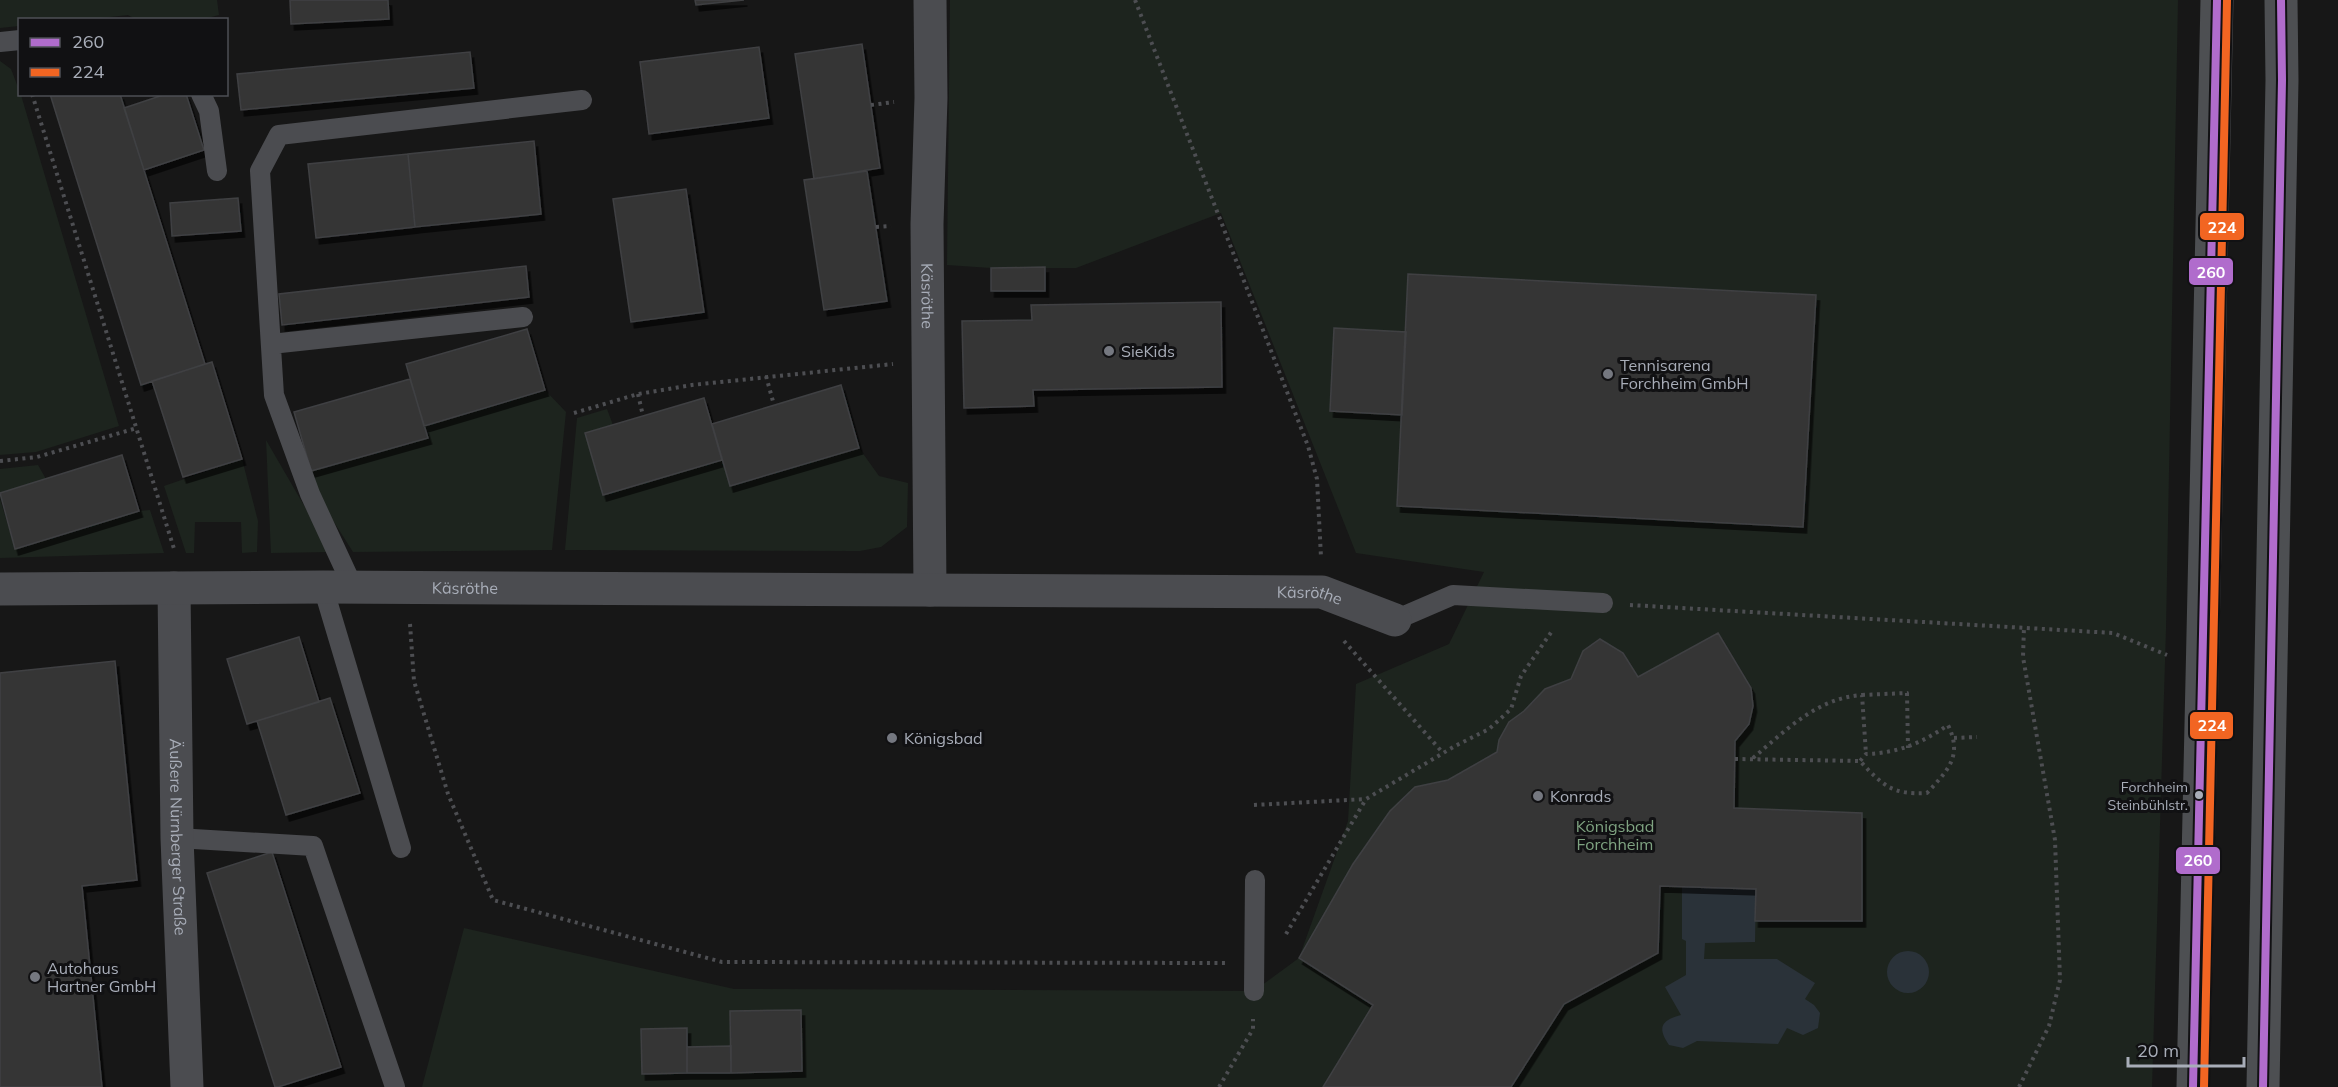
<svg xmlns="http://www.w3.org/2000/svg" width="2338" height="1087" font-family="Mulish,sans-serif">
  <style>
    .green { fill: #1d241e }
    .water { fill: #2a3239 }
    .building { fill: #353536; stroke: #3f4043; stroke-width: 1.5; filter: url(#shadow) }
    .lines { fill: none; stroke-linecap: round; stroke-linejoin: round }
    .path { stroke: #4d4e52; stroke-width: 4; stroke-dasharray: 3 4.5; stroke-linecap: butt }
    .lane { stroke: #4b4c50; stroke-width: 20 }
    .street { stroke: #4b4c50; stroke-width: 33 }
    .primary { stroke: #4d4f52; stroke-width: 33 }
    .bus-1-casing { stroke: #111113; stroke-width: 12 }
    .bus-2-casing { stroke: #111113; stroke-width: 12 }
    .bus-1 { stroke: #b06ccc; stroke-width: 8 }
    .bus-2 { stroke: #f26522; stroke-width: 8 }
    .poi-dot { fill: #757880; stroke: #111113; stroke-width: 2 }
    .bus-dot { fill: #a8adb8; stroke: #111113; stroke-width: 2 }
    .labels { text-anchor: middle; dominant-baseline: central; stroke-width: 6; stroke-linejoin: round; paint-order: stroke }
    .bus-label { font-size: 14px; fill: #a8adb8; stroke: #111113; text-anchor: end }
    .street-label { font-size: 16px; fill: #a8adb8; stroke: #111113 }
    .poi-label { font-size: 16px; fill: #a8adb8; stroke: #111113; text-anchor: start }
    .park-label { font-size: 16px; fill: #7fa381; stroke: #111113 }
    .line-badge { stroke: #111113; stroke-width: 2 }
    .badge-label { font-size: 16px; text-anchor: middle; font-weight: bold; fill: #fff }
  </style>
  <defs>
    <filter id="shadow"><feDropShadow dx="3.5" dy="6" stdDeviation="0" flood-color="#0009"/></filter>
  </defs>
  <rect width="100%" height="100%" fill="#171717"/>
  <!-- green -->
  <path class="green" d="M 0,0 L 217,0 L 219,15 L 200,20 L 135,19 L 128,15 L 83,20 L 20,20 L 19,26 L 0,28 Z
    M 950,0 L 2178,0 L 2166,629 L 2152,1087 L 422,1087 L 464,928 L 734,989 L 1254,991 L 1299,958 L 1348,821 L 1356,684 L 1449,644 L 1484,572 L 1356,553 L 1221,213 L 1076,268 L 991,268 L 947,265 Z
    M 0,61 L 11,69 L 21,95 L 119,426 L 36,452 L 0,455 Z
    M 545,390 L 566,412 L 552,550 L 353,552 L 313,489 L 311,471 L 427,438 L 424,426 Z
    M 607,409 L 613,425 L 585,433 L 603,495 L 722,460 L 731,486 L 859,448 L 879,476 L 908,483 L 907,527 L 881,547 L 860,551 L 565,550 L 577,418 Z
    M 266,440 L 331,552 L 271,553 Z
    M 242,459 L 258,521 L 257,552 L 242,553 L 241,522 L 195,522 L 194,553 L 186,553 L 164,486 Z
    M 38,465 L 46,479 L 0,493 L 0,469 Z
    M 0,499 L 15,549 L 139,511 L 150,510 L 164,553 L 0,558 Z"/>
  <!-- water -->
  <path class="water" d="M 1682,886 L 1756,889 L 1755,942 L 1705,943 L 1704,959 L 1777,959 L 1815,983 L 1805,999 L 1814,1005 L 1820,1013 L 1818,1028 L 1803,1035 L 1787,1028 L 1778,1044 L 1697,1041 L 1683,1048 L 1669,1045 C 1657,1028 1661,1020 1681,1015 L 1665,987 L 1686,975 L 1686,941 L 1682,939 Z
    M1887 972a21 21 0 1 1 42 0a21 21 0 1 1-42 0Z"/>
  <!-- building -->
  <path class="building" d="M 290,0 L 388,0 L 389,19 L 291,24 Z
    M 695,0 L 744,0 L 696,5 Z
    M 862,44 L 880,168 L 814,179 L 795,54 Z
    M 759,47 L 769,118 L 649,134 L 640,62 Z
    M 470,52 L 474,88 L 241,110 L 237,74 Z
    M 50,94 L 120,94 L 205,364 L 141,385 Z
    M 166,94 L 186,94 L 204,150 L 144,170 L 124,108 Z
    M 534,141 L 541,214 L 415,227 L 408,154 Z
    M 408,154 L 415,227 L 316,238 L 308,164 Z
    M 867,171 L 887,301 L 824,310 L 804,180 Z
    M 686,189 L 704,312 L 631,322 L 613,199 Z
    M 238,198 L 241,231 L 172,236 L 170,203 Z
    M 526,266 L 529,297 L 282,325 L 279,294 Z
    M 1045,267 L 1045,291 L 991,291 L 991,268 Z
    M 1408,274 L 1816,295 L 1803,527 L 1397,506 Z
    M 1221,302 L 1222,387 L 1033,390 L 1034,406 L 964,408 L 962,321 L 1032,320 L 1031,305 Z
    M 1334,328 L 1406,332 L 1402,415 L 1330,411 Z
    M 527,329 L 545,390 L 424,426 L 406,364 Z
    M 212,362 L 242,459 L 183,477 L 152,381 Z
    M 410,379 L 428,438 L 311,471 L 294,412 Z
    M 841,385 L 859,448 L 730,486 L 712,424 Z
    M 704,398 L 722,460 L 603,495 L 585,433 Z
    M 122,455 L 139,511 L 15,549 L 0,493 Z
    M 1718,633 L 1751,688 L 1753,706 L 1749,724 L 1735,741 L 1734,808 L 1862,813 L 1862,921 L 1755,921 L 1756,889 L 1660,886 L 1658,953 L 1564,1004 L 1511,1087 L 1323,1087 L 1373,1005 L 1299,958 L 1353,864 L 1390,811 L 1415,787 L 1448,780 L 1497,752 L 1499,740 L 1509,722 L 1524,711 L 1545,689 L 1571,679 L 1583,651 L 1600,639 L 1623,653 L 1638,677 Z
    M 299,637 L 319,702 L 247,724 L 227,659 Z
    M 115,661 L 137,880 L 82,886 L 102,1087 L 0,1087 L 0,673 Z
    M 330,698 L 360,793 L 286,815 L 257,721 Z
    M 272,852 L 341,1067 L 278,1087 L 275,1087 L 207,873 Z
    M 801,1010 L 802,1071 L 731,1073 L 730,1011 Z
    M 687,1028 L 687,1073 L 642,1074 L 641,1029 Z
    M 731,1046 L 731,1073 L 687,1073 L 687,1047 Z"/>
  <g class="lines">
    <!-- path -->
    <path class="path" d="M 1135,0 L 1308,446 L 1317,479 L 1321,557
      M 32,94 L 175,552
      M 871,105 L 894,102
      M 876,227 L 891,226
      M 766,376 L 774,405
      M 638,394 L 643,416
      M 574,413 L 638,394 L 692,385 L 893,364
      M 0,461 L 37,457 L 137,428
      M 1630,605 L 2113,633 L 2167,655
      M 410,624 L 414,681 L 448,794 L 493,900 L 722,962 L 1225,963
      M 1344,641 L 1443,753
      M 1862,695 L 1907,693 L 1908,748
      M 1954,738 L 1977,737
      M 1753,758 C 1785,731 1817,698 1862,695 L 1866,754
      M 1735,759 L 1860,761 C 1883,786 1893,795 1927,793 C 1948,770 1963,756 1948,725 C 1922,743 1898,753 1866,754 L 1860,761
      M 1254,805 L 1366,799
      M 1286,934 L 1366,799 L 1455,746 L 1489,729 L 1511,709 L 1521,676 L 1552,631
      M 1219,1087 L 1253,1029 L 1253,1019
      M 2019,1087 L 2049,1026 L 2060,980 L 2055,840 L 2023,657 L 2024,627"/>
    <!-- lane -->
    <path class="lane" d="M 0,42 L 20,40
      M 201,94 L 209,111 L 217,171
      M 271,344 L 523,317
      M 323,587 L 401,848
      M 353,587 L 310,494 L 274,395 L 260,171 L 279,135 L 582,100
      M 1395,620 L 1453,595 L 1603,603
      M 177,838 L 313,846 L 395,1087
      M 1254,991 L 1255,880"/>
    <!-- street -->
    <g class="street">
      <path id="s1" d="M 930,0 L 931,98 L 927,224 L 930,590"/>
      <path id="s2" d="M 174,588 L 177,838 L 187,1087"/>
      <path id="s3" d="M 0,589 L 323,587 L 1322,592 L 1395,620"/>
    </g>
    <!-- primary -->
    <path class="primary" d="M 2193,1087 L 2217,0
      M 2263,1087 L 2282,80 L 2281,0"/>
    <!-- bus-1 casing -->
    <g class="bus-1-casing">
      <path id="bus-1" d="M 2193,1087 L 2217,0
        M 2263,1087 L 2282,80 L 2281,0"/>
    </g>
    <!-- bus-2 casing -->
    <g class="bus-2-casing">
      <path id="bus-2" d="M 2204,1087 L 2227,0"/>
    </g>
    <!-- bus-1 -->
    <use href="#bus-1" class="bus-1"/>
    <!-- bus-2 -->
    <use href="#bus-2" class="bus-2"/>
  </g>
  <!-- markers -->
  <g class="poi-dot">
    <circle cx="1109" cy="351" r="6"/>
    <circle cx="1608" cy="374" r="6"/>
    <circle cx="892" cy="738" r="6"/>
    <circle cx="1538" cy="796" r="6"/>
    <circle cx="35" cy="977" r="6"/>
  </g>
  <circle class="bus-dot" cx="2199" cy="795" r="5"/>
  <g class="labels">
    <!-- bus labels -->
    <g class="bus-label">
      <text x="2188" y="787">Forchheim<tspan x="2188" dy="18">Steinbühlstr.</tspan></text>
    </g>
    <!-- street labels -->
    <g class="street-label">
      <text stroke="none"><textPath href="#s1" startOffset="296">Käsröthe</textPath></text>
      <text stroke="none"><textPath href="#s3" startOffset="465">Käsröthe</textPath></text>
      <text stroke="none"><textPath href="#s3" startOffset="1310">Käsröthe</textPath></text>
      <text stroke="none"><textPath href="#s2" startOffset="249">Äußere Nürnberger Straße</textPath></text>
    </g>
    <!-- poi labels -->
    <g class="poi-label">
      <text x="1121" y="351">SieKids</text>
      <text x="1620" y="365">Tennisarena<tspan x="1620" dy="18">Forchheim GmbH</tspan></text>
      <text x="904" y="738">Königsbad</text>
      <text x="1550" y="796">Konrads</text>
      <text x="47" y="968">Autohaus<tspan x="47" dy="18">Hartner GmbH</tspan></text>
    </g>
    <!-- park labels -->
    <g class="park-label">
      <text x="1615" y="826">Königsbad<tspan x="1615" dy="18">Forchheim</tspan></text>
    </g>
  </g>
  <g class="line-badge">
    <rect x="2199" y="212" width="46" height="29" rx="6" fill="#f26522"/>
    <rect x="2188" y="257" width="46" height="29" rx="6" fill="#b06ccc"/>
    <rect x="2189" y="711" width="45" height="29" rx="6" fill="#f26522"/>
    <rect x="2175" y="846" width="46" height="29" rx="6" fill="#b06ccc"/>
  </g>
  <g class="badge-label">
    <text x="2222" y="233">224</text>
    <text x="2211" y="278">260</text>
    <text x="2212" y="731">224</text>
    <text x="2198" y="866">260</text>
  </g>
  <!-- legend -->
  <rect x="18" y="18" width="210" height="78" fill="#111113" stroke="#4d4f55" stroke-width="1.5"/>
  <rect x="30" y="38" width="30" height="9" fill="#b06ccc" stroke="#4d4f55" stroke-width="1.5"/>
  <text x="72" y="48" font-size="18" fill="#a8adb8">260</text>
  <rect x="30" y="68" width="30" height="9" fill="#f26522" stroke="#4d4f55" stroke-width="1.5"/>
  <text x="72" y="78" font-size="18" fill="#a8adb8">224</text>
  <!-- scale -->
  <path d="M2128 1057v9h116v-9" fill="none" stroke="#a8adb8" stroke-width="3"/>
  <text x="2137" y="1057" font-size="18" fill="#a8adb8" stroke="#111113" stroke-width="4.5" paint-order="stroke">20 m</text>
</svg>
